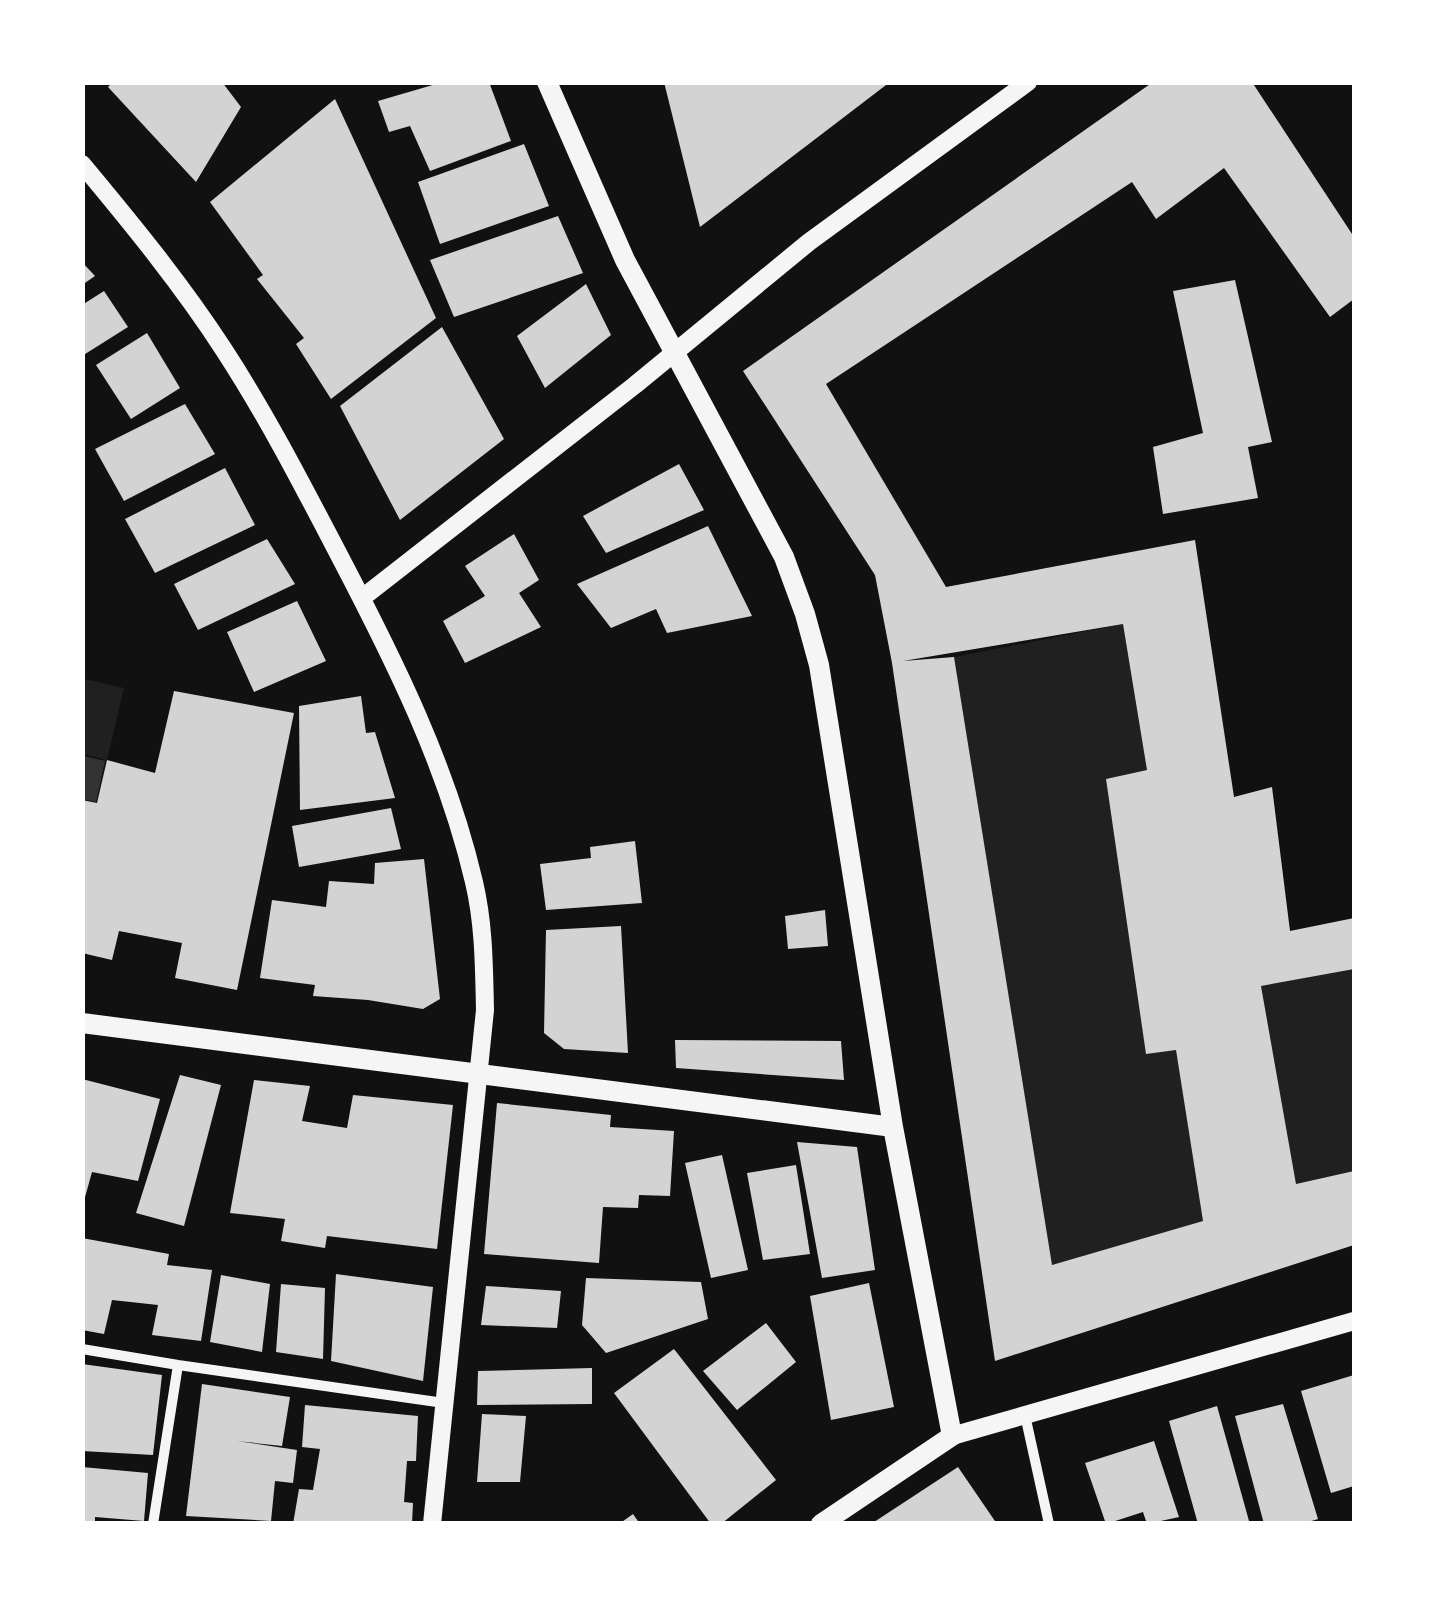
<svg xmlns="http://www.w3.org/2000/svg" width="1437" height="1606" font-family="'Archivo Narrow',sans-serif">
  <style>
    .green { fill: #202020 }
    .water { fill: #333 }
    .building { fill: #d3d3d3; fill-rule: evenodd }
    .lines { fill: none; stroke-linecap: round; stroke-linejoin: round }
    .minor { stroke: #f5f5f5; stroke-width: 10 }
    .tertiary { stroke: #f5f5f5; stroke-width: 18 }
    .secondary { stroke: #f5f5f5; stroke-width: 20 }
  </style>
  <rect width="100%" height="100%" fill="#111"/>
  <!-- green -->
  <path class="green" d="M 1123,624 L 1147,770 L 1106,779 L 1146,1053 L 1176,1050 L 1203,1221 L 1052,1265 L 954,657 Z
    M 85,679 L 124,688 L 107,760 L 83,754 Z
    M 1354,919 L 1354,1171 L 1296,1184 L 1261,986 L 1309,977 L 1290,931 Z"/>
  <!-- water -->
  <path class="water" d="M 84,756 L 105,761 L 96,802 L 83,799 Z"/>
  <!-- building -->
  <path class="building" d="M 113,82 L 222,82 L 241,107 L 196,182 L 108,87 Z
    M 443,82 L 489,82 L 511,141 L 430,171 L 410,126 L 389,132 L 378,101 Z
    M 664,82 L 890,82 L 700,227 Z
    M 1153,82 L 1252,82 L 1354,237 L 1354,299 L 1330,317 L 1224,168 L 1156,219 L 1132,182 L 826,384 L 946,587 L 1195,540 L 1234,797 L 1272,787 L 1290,931 L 1354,918 L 1354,969 L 1261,986 L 1296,1184 L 1354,1171 L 1354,1245 L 995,1361 L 892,663 L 875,575 L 743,371 ZM 1123,624 L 1147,770 L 1106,779 L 1146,1054 L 1176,1050 L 1203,1221 L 1052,1265 L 954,657 L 903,661 Z
    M 335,99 L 436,318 L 331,399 L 296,344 L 304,338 L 257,279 L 263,275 L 210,202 Z
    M 524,144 L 549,206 L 440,244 L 418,182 Z
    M 558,216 L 583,273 L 454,317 L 430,260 Z
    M 82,262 L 95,276 L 82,285 Z
    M 1235,280 L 1272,442 L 1248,447 L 1258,498 L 1163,514 L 1153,447 L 1203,433 L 1173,291 Z
    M 586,284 L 611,335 L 545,388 L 517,336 Z
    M 104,291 L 128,327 L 82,356 L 82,305 Z
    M 442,327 L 504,439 L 400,520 L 340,406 Z
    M 147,333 L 180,388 L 131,419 L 96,365 Z
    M 185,404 L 215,454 L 124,501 L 95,449 Z
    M 679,464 L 704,510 L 606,553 L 583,516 Z
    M 225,468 L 255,525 L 155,573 L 125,519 Z
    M 708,526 L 752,616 L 667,633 L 656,609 L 611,628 L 577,584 Z
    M 514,534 L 539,580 L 519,593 L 541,627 L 465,663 L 443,621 L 485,596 L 465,566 Z
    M 267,539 L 295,584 L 198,630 L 174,584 Z
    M 297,601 L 326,661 L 254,692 L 227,632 Z
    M 174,691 L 294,713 L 237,990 L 175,978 L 182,943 L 119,931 L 112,960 L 82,953 L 82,800 L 97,803 L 107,760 L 155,773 Z
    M 361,696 L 366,733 L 375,732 L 395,798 L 300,810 L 299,706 Z
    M 391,808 L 401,849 L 299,867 L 292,826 Z
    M 635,841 L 642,903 L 546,910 L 540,864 L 591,858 L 590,847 Z
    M 424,859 L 440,999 L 423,1009 L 368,1000 L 313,996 L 315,985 L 260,978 L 272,900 L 326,907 L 329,881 L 374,884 L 375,863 Z
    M 825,910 L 828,946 L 788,949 L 785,916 Z
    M 621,926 L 628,1053 L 564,1049 L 544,1033 L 546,930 Z
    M 675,1040 L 841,1041 L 844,1080 L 676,1068 Z
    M 180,1075 L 221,1085 L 184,1226 L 136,1213 Z
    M 82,1079 L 160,1099 L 138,1181 L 92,1172 L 84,1201 Z
    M 254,1080 L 310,1086 L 302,1121 L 347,1128 L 353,1095 L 453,1105 L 437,1249 L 327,1236 L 325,1248 L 281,1241 L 285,1219 L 230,1213 Z
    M 497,1103 L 611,1115 L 610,1127 L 674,1131 L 670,1196 L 639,1195 L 638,1208 L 603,1207 L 599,1263 L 484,1254 Z
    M 797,1142 L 857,1147 L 875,1270 L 822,1278 Z
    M 722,1155 L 748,1270 L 711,1278 L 685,1163 Z
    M 796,1165 L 810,1254 L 763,1260 L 747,1173 Z
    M 82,1238 L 169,1254 L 167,1265 L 212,1270 L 201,1341 L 152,1335 L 158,1305 L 112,1300 L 104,1334 L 82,1330 Z
    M 336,1274 L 433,1287 L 423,1381 L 331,1361 Z
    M 221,1275 L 270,1284 L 262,1352 L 210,1342 Z
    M 586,1278 L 701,1282 L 708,1319 L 606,1353 L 582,1325 Z
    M 869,1283 L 894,1407 L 831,1420 L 810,1296 Z
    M 281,1284 L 325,1288 L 323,1359 L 276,1352 Z
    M 486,1286 L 561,1291 L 557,1328 L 481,1325 Z
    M 766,1323 L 796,1362 L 737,1410 L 703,1371 Z
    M 674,1349 L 776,1480 L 721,1524 L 711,1524 L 614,1393 Z
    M 82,1364 L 162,1375 L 153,1455 L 82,1451 Z
    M 592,1368 L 592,1404 L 477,1405 L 478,1371 Z
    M 1354,1375 L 1354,1486 L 1331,1493 L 1301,1391 Z
    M 202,1384 L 290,1397 L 282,1446 L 237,1441 L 297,1450 L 293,1483 L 275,1481 L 271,1521 L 186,1516 Z
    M 1283,1404 L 1318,1519 L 1302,1524 L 1264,1524 L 1235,1416 Z
    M 305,1405 L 418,1416 L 416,1461 L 407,1461 L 404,1502 L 413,1503 L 412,1524 L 293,1524 L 299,1489 L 313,1490 L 320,1449 L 302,1447 Z
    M 1217,1406 L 1249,1521 L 1239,1524 L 1198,1524 L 1169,1421 Z
    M 482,1414 L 526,1416 L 520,1482 L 477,1482 Z
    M 1154,1441 L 1179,1517 L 1147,1524 L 1143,1512 L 1106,1524 L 1085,1463 Z
    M 82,1467 L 148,1473 L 144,1521 L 95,1517 L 95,1524 L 82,1524 Z
    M 958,1467 L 997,1524 L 871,1524 Z
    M 633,1514 L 640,1524 L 619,1524 Z"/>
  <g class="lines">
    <!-- minor -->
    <path class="minor" d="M 82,1349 L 178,1365 L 444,1403
      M 1025,1415 L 1049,1524
      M 153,1524 L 178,1365"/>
    <!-- tertiary -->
    <path class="tertiary" d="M 82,164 C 132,224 182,285 224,350 C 267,416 303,486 339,555 C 394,660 447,766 474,882 C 484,924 484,967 485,1010 L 432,1524
      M 362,598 L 635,385 L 809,242 L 1028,82
      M 952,1436 L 1354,1321"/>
    <!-- secondary -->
    <path class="secondary" d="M 547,82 L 625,260 L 784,557 L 805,614 L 819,665 L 893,1127 L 952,1436 L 821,1524
      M 82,1023 L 893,1127"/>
  </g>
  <!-- border -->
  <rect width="1437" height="1606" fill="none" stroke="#ffffff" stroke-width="170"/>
</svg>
